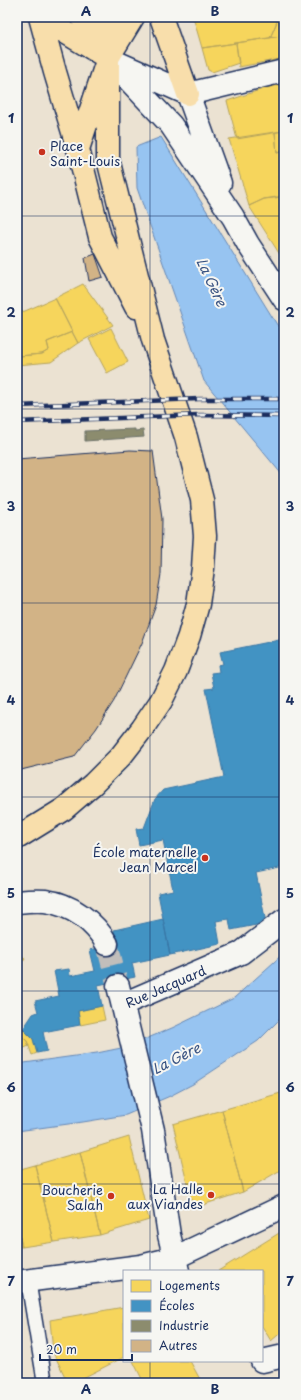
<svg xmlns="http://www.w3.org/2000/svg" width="301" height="1400" font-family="'Playpen Sans',sans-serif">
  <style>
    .water { fill: #97c4f1; stroke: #6588b6 }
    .homes { fill: #f6d55c; stroke: #b4a35d }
    .schools { fill: #4393c3; stroke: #3775a5 }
    .industry { fill: #8c8c6e; stroke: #6a7069 }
    .building { fill: #d2b386; stroke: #1b2f5e }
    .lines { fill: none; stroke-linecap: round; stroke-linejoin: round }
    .street-tunnel { stroke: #c1bebb; stroke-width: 22; stroke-dasharray: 22 11; stroke-linecap: butt }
    .lane-casing { stroke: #1b2f5e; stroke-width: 17 }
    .street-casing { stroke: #1b2f5e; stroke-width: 25 }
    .secondary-casing { stroke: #1b2f5e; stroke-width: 25 }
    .primary-casing { stroke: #1b2f5e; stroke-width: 25 }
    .lane { stroke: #f6f6f2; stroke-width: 14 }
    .street { stroke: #f6f6f2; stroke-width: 22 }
    .secondary { stroke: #f6f6f2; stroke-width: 22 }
    .primary { stroke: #f8deab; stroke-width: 22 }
    .rail-casing { stroke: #1b2f5e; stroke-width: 4.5 }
    .rail { stroke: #f6f6f2; stroke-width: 3; stroke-dasharray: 9; stroke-linecap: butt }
    .grid { fill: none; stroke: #1b2f5e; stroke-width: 1; stroke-opacity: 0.55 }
    .poi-dot { fill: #c8321e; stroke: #f6f6f2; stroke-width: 1.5 }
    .labels { text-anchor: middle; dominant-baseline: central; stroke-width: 4; stroke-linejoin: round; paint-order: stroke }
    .poi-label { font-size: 13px; fill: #1b2f5e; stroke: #f6f6f2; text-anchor: end }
    .street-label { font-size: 13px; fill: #1b2f5e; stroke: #f6f6f2 }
    .water-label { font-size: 14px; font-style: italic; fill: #3a5483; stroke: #f6f6f2 }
    .neatline { fill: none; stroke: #1b2f5e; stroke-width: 1.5 }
    .grid-label { font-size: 13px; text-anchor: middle; font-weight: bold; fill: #1b2f5e }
  </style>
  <rect width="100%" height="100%" fill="#ebe2d2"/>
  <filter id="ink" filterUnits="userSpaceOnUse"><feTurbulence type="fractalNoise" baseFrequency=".025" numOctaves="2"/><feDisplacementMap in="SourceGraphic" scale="8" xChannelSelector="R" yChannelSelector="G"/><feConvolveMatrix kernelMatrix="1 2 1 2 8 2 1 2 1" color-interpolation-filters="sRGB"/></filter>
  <g filter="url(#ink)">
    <!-- water -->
    <path class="water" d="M 161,137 L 284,336 L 284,477 L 204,381 L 137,188 L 136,147 Z
      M 284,953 L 284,1015 L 258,1041 L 193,1084 L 170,1096 L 126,1115 L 83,1122 L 17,1131 L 17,1064 L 97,1053 L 126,1047 L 172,1028 L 234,998 Z"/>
    <!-- homes -->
    <path class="homes" d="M 193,17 L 279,17 L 270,38 L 202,48 Z
      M 279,17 L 284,17 L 284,58 L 280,59 L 281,36 L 270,38 Z
      M 281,36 L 280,59 L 239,67 L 236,43 Z
      M 236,43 L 239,63 L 212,72 L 208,70 L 202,48 Z
      M 284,82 L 284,131 L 237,139 L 227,101 Z
      M 284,131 L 284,151 L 277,153 L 275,132 Z
      M 275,132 L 277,153 L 284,151 L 284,181 L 282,181 L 283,197 L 264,199 L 249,206 L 229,139 Z
      M 283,196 L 284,196 L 284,261 L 249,206 L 264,199 Z
      M 83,284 L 113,325 L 78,343 L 55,298 Z
      M 55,298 L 72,332 L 47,342 L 49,350 L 42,354 L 19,356 L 18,353 L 17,353 L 17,313 L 25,311 Z
      M 111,328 L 128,362 L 107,373 L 89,339 Z
      M 72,332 L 78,343 L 51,362 L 17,365 L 17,353 L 18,353 L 19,356 L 42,354 L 49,350 L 47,342 Z
      M 17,953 L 25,958 L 20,965 L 17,963 Z
      M 102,1006 L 105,1020 L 80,1025 L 78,1011 Z
      M 17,1024 L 33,1039 L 37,1053 L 32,1055 L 27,1041 L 17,1032 Z
      M 17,1032 L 27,1041 L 29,1046 L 17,1051 Z
      M 284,1092 L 284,1168 L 243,1192 L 222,1110 Z
      M 222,1110 L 243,1192 L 193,1208 L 173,1124 Z
      M 129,1137 L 149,1220 L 100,1235 L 80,1152 Z
      M 80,1152 L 100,1235 L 54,1242 L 35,1165 Z
      M 35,1165 L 54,1242 L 22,1247 L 17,1224 L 17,1170 Z
      M 17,1224 L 22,1247 L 17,1247 Z
      M 284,1230 L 284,1330 L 271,1341 L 262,1326 L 262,1271 L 218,1271 Z
      M 124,1307 L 124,1357 L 73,1383 L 68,1383 L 53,1352 L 50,1320 Z
      M 133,1361 L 190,1361 L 202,1383 L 144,1383 Z"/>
    <!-- schools -->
    <path class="schools" d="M 284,639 L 284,867 L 256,873 L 266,923 L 231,930 L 229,919 L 216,921 L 220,944 L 170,955 L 158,893 L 173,890 L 163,840 L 139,845 L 136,829 L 144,828 L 155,799 L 163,790 L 224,777 L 206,689 L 214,688 L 211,673 L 219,672 L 218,665 L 223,664 L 220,652 Z
      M 163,919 L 170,955 L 132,963 L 135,977 L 98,985 L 102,1006 L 78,1011 L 80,1025 L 43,1032 L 47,1051 L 37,1053 L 33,1039 L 23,1029 L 33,1014 L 38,1012 L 35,1001 L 59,996 L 54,971 L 69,969 L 70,976 L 95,971 L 90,950 L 117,944 L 114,930 Z"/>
    <!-- industry -->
    <path class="industry" d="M 135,429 L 135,431 L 143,430 L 144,437 L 85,441 L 85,431 Z"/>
    <!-- building -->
    <path class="building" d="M 95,254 L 103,277 L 89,281 L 85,258 Z
      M 130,450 L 153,451 L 162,519 L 161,574 L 156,605 L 142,643 L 114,701 L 96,729 L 74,757 L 17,771 L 17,459 Z"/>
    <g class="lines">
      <!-- street-tunnel -->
      <path class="street-tunnel" d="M 107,944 L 118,986"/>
      <!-- lane casing -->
      <g class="lane-casing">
        <path id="lane" d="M 28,1280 L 45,1383"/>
      </g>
      <!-- street casing -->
      <g class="street-casing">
        <g id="street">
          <path d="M 188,94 L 284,71"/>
          <path d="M 17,902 C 26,901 36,900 45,901 C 71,904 95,922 107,944"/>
          <path d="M 118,986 L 153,1130 L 169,1235 L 178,1271"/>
          <path id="s1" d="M 123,1004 L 241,953 L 284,920"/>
          <path d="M 262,1361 L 284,1356"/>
        </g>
      </g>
      <!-- secondary casing -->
      <g class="secondary-casing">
        <path id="secondary" d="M 108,58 L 171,125 L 233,217 L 248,244 L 284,299
          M 116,62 L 188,94 L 220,183
          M 17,1282 L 141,1266 L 174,1258 L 284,1206"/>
      </g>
      <!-- primary casing -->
      <g class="primary-casing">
        <path id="primary" d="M 40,17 L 55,72 L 78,149 L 100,237 L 136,307
          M 40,17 L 108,58
          M 82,17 L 106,55
          M 161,17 L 188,94
          M 78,149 L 108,58 L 133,17
          M 17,838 L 64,809 L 93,784 L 121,756 L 142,729 L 161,701 L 176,671 L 189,636 L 198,604 L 203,568 L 205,536 L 202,500 L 186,437 L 153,340 L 108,159 L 108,17"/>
      </g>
      <!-- lane -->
      <use href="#lane" class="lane"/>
      <!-- street -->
      <use href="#street" class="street"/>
      <!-- secondary -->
      <use href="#secondary" class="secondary"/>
      <!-- primary -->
      <use href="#primary" class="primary"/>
      <!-- rail casing -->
      <g class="rail-casing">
        <path id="rail" d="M 17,406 L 199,399 L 284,399
          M 17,422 L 199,415 L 284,416"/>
      </g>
      <!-- rail -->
      <use href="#rail" class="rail"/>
    </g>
  </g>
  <!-- grid -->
  <path class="grid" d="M 150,17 L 150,1271M 17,216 L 284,216M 17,409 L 284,409M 17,603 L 284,603M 17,797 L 284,797M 17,991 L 284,991M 17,1184 L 284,1184M 150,1361 L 150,1383"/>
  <!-- markers -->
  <g class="poi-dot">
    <circle cx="42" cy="152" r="4"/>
    <circle cx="205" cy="858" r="4"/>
    <circle cx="211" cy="1195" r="4"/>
    <circle cx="111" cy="1196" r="4"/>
  </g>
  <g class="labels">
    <!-- poi labels -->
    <g class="poi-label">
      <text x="50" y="145" text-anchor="start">Place<tspan x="50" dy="15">Saint-Louis</tspan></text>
      <text x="197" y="851">École maternelle<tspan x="197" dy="15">Jean Marcel</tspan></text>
      <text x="203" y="1188">La Halle<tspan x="203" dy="15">aux Viandes</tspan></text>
      <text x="103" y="1189">Boucherie<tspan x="103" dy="15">Salah</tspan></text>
    </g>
    <!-- street labels -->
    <g class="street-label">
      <text stroke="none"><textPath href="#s1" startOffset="46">Rue Jacquard</textPath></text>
    </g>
    <!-- water labels -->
    <g class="water-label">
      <text transform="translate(212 282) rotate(65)">La Gère</text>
      <text transform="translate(176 1058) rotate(-27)">La Gère</text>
    </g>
  </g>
  <!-- margin -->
  <rect width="301" height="1400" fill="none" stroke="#f6f6f2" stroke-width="44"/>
  <!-- legend -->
  <rect x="123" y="1270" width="140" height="92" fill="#f6f6f2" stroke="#9ea6b7"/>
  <rect x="131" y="1280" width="20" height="12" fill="#f6d55c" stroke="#9ea6b7"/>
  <text x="159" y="1290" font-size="12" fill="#1b2f5e">Logements</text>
  <rect x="131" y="1300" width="20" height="12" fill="#4393c3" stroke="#9ea6b7"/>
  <text x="159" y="1310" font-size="12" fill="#1b2f5e">Écoles</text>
  <rect x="131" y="1320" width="20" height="12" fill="#8c8c6e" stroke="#9ea6b7"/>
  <text x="159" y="1330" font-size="12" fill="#1b2f5e">Industrie</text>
  <rect x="131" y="1340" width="20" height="12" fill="#d2b386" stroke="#9ea6b7"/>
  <text x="159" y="1350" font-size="12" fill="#1b2f5e">Autres</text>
  <!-- scale -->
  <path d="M40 1354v6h92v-6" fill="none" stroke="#1b2f5e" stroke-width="2"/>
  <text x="46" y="1354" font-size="12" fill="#1b2f5e" stroke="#f6f6f2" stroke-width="3" paint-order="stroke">20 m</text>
  <rect x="22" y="22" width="257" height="1356" class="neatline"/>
  <g class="grid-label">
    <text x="86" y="16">A</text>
    <text x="215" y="16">B</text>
    <text x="11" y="123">1</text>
    <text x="290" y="123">1</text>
    <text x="11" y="317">2</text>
    <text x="290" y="317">2</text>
    <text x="11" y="511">3</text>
    <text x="290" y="511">3</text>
    <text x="11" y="705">4</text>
    <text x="290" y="705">4</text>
    <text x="11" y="898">5</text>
    <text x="290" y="898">5</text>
    <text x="11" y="1092">6</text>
    <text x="290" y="1092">6</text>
    <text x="11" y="1286">7</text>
    <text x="290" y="1286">7</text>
    <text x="86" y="1394">A</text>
    <text x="215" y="1394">B</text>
  </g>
</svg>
